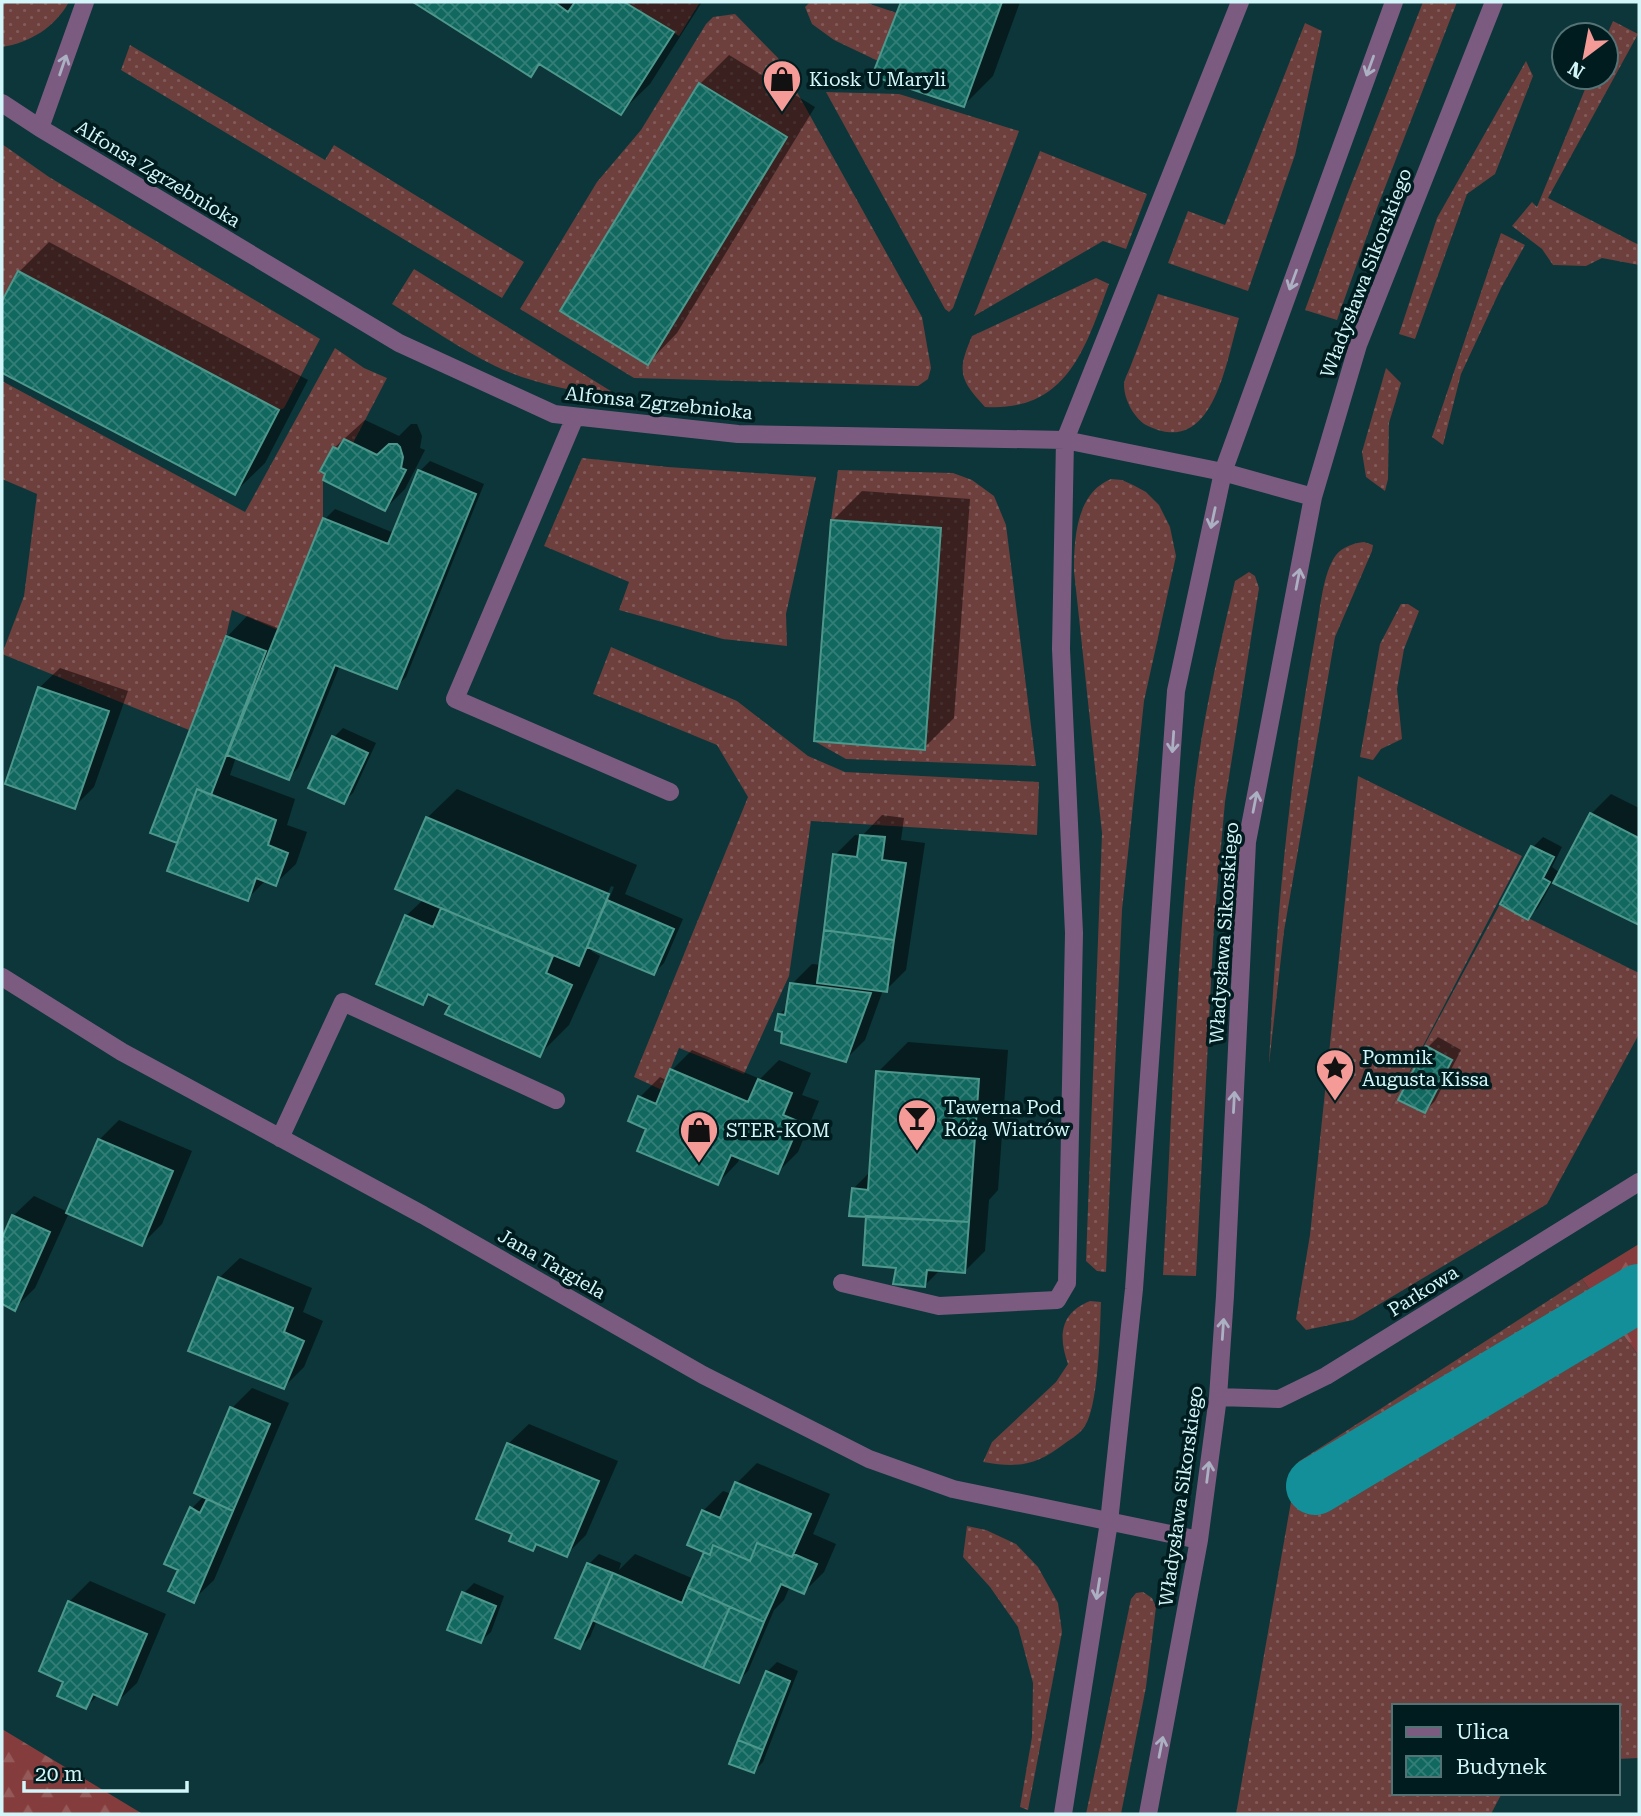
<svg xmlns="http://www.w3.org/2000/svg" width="1641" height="1816" font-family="'Roboto Serif',serif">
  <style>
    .grass { fill: url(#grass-dots); fill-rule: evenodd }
    .forest { fill: url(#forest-firs) }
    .shadow { fill: #0007; fill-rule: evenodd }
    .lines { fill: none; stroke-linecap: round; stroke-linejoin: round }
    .canal { stroke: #128f98; stroke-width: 58 }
    .building { fill: url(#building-cross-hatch); stroke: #4e978c; stroke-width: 2 }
    .minor { stroke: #7c5b80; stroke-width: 18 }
    .oneway { stroke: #abb0c3 }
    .labels { text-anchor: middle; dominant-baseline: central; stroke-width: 7; stroke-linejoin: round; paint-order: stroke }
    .poi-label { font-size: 19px; fill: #d2f6f9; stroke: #001c1f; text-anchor: start }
    .street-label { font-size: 19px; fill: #d2f6f9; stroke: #001c1f }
  </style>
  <defs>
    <pattern id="grass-dots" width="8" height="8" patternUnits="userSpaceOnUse" patternTransform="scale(1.75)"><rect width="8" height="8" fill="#6d3f3d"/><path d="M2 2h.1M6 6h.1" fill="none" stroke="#815b5a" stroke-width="1.8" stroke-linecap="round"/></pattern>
    <pattern id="forest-firs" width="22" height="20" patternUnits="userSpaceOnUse" patternTransform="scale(1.75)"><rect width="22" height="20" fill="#843d3c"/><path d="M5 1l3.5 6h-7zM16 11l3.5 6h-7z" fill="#945a59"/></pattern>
    <pattern id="building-cross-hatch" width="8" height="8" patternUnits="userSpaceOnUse" patternTransform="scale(1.75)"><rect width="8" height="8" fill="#11685e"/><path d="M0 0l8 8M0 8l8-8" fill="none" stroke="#337e76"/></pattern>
  </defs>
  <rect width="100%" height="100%" fill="#0c3639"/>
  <!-- grass -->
  <path class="grass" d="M 2,2 L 69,2 C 55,27 30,43 2,47 Z
    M 624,2 L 700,2 L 679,36 Z
    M 810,2 L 864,2 L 897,13 L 878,61 L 834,40 L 812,24 L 805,7 Z
    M 1423,2 L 1457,2 L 1377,208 L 1337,320 L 1305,310 L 1347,195 Z
    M 735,14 L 778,58 L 922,317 L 931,368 L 928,379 L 918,386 L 634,378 L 520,309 L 597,182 L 641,130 L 706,24 L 713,17 ZM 698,83 L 787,137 L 648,365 L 560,311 Z
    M 1613,21 L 1638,34 L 1548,198 L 1639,245 L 1639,265 L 1602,258 L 1586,266 L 1553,265 L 1542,249 L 1512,226 L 1532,202 L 1537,207 L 1590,77 L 1606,77 L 1606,37 Z
    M 1305,23 L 1322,31 L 1295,155 L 1248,291 L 1168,263 L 1188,211 L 1225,225 Z
    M 130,45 L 325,160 L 334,145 L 524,262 L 502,298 L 121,70 Z
    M 1526,61 L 1533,76 L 1495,174 L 1467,194 L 1415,339 L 1399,334 L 1437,218 Z
    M 826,92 L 899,94 L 1019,131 L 953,308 L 949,312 L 945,309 Z
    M 2,144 L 49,177 L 320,339 L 284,408 L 279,410 L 18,271 L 2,301 Z
    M 1040,151 L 1147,194 L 1126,249 L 1103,241 L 974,316 Z
    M 1501,233 L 1525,245 L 1501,288 L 1461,374 L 1443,445 L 1432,437 Z
    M 414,269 L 622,398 C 579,392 535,385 495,366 C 460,349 426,325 392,304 Z
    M 1096,278 L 1109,284 C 1085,349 1067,412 985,407 C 959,379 957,371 972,336 Z
    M 1158,294 L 1239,318 C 1226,361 1214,458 1148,426 C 1135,420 1124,400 1124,385 C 1124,379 1129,371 1131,365 C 1140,342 1149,318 1158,294 Z
    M 335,348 L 364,368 L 387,378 L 353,443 L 344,439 L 338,449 L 333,447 L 321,470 L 325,474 L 323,480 L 323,518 L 278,630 L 232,610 L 226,636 L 189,730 L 2,654 L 24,596 L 37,494 L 2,479 L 2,381 L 245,512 Z
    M 1386,368 L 1401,383 L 1389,423 L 1388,479 L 1385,491 L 1366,477 L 1362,452 Z
    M 582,458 L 668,467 L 816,477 L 786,614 L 787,646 L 723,639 L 619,610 L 629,582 L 544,546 Z
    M 838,470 L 953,473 L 972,480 L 994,496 L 1006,525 L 1036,766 L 846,759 L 814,741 L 925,749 L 941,528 L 831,520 Z
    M 1111,479 L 1122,480 L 1133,485 L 1146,492 L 1159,505 L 1170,527 L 1176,556 L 1144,701 L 1122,910 L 1106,1272 L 1097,1271 L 1086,1261 L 1102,833 L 1074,571 C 1074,539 1076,493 1111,479 Z
    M 1364,542 L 1373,545 L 1372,551 L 1335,637 L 1284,931 L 1269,1064 C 1276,921 1289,778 1315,637 C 1320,613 1322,574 1336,555 C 1342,547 1354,543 1364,542 Z
    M 1249,572 L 1255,576 L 1259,588 L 1225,802 L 1214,924 L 1196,1276 L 1163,1275 C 1172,1117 1176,957 1193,800 C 1201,726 1218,653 1235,581 Z
    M 1401,604 L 1408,604 L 1419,611 L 1404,649 L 1397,689 L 1402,739 L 1381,749 L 1373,760 L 1360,757 L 1380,644 Z
    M 611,647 L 737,701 L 808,756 L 845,772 L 1039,782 L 1037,835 L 811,821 L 789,976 L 744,1074 L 679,1048 L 662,1090 L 634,1077 L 748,797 L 717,745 L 593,694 Z
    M 1358,776 L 1522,856 L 1387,1115 L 1500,904 L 1639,973 L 1639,1034 L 1547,1204 L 1353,1320 L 1306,1330 L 1296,1319 L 1310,1235 Z
    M 1582,1279 L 1639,1356 L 1639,1758 L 1618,1759 L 1618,1706 L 1394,1706 L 1394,1793 L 1502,1793 L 1491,1814 L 1236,1814 L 1298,1462 Z
    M 1090,1301 L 1101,1302 C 1100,1329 1099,1405 1085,1426 C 1081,1433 1071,1439 1064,1444 C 1035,1466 1018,1468 983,1462 L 992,1442 L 1056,1382 L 1068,1364 C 1058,1336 1060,1313 1090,1301 Z
    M 967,1526 L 986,1530 L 1016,1544 L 1038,1567 L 1058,1603 L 1062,1632 L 1028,1810 L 1020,1807 L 1032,1737 L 1033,1683 L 1018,1627 L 990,1587 L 963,1557 Z
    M 1143,1592 L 1152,1598 L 1156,1607 L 1146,1687 L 1121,1814 L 1086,1814 L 1131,1599 L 1136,1593 Z"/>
  <!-- forest -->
  <path class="forest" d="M 1639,1244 L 1639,1356 L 1582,1279 Z
    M 2,1729 L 141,1813 L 141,1814 L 2,1814 Z"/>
  <!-- shadow -->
  <path class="shadow" d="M 416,2 L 702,2 L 650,84 L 620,113 L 541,64 L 531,74 Z
    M 902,2 L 1020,2 L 993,76 L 964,105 L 874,75 Z
    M 729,55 L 815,107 L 677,333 L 648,363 L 700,84 Z
    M 49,242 L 308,380 L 265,463 L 235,492 L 2,371 L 2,305 L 19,272 Z
    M 365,420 L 399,436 L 411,424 L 417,424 L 422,436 L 420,448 L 425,450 L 405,489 L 385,509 L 334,448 Z
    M 430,461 L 484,484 L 406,677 L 396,687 L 340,665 L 298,768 L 288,778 L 236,757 L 230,775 L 295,799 L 287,825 L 307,832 L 296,864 L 275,884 L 266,880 L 247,899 L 180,842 L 152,832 L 227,637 L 247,616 L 280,629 L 325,519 L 335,509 L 394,533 L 420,471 Z
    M 862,491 L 970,499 L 954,718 L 924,748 L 832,521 Z
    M 60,668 L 128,691 L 94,787 L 74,807 L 39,688 Z
    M 343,728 L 376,743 L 353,793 L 343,802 L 334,737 Z
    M 457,789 L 637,865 L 625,894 L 683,919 L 664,963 L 654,973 L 595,948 L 591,951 L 600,956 L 569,1025 L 539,1055 L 431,994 L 423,1002 L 406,916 L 424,899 L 427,818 ZM 611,886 L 614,887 L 596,931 L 592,931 Z
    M 1611,794 L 1639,808 L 1639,923 L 1553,881 L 1538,908 L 1528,917 L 1502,903 L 1533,847 L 1543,837 L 1562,847 L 1552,867 L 1560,873 L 1591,814 Z
    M 882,815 L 904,818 L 901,840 L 925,843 L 906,970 L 886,990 L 883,990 L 865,1040 L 845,1060 L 784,1030 L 779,1015 L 788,1006 L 792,984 L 812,964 L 821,965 L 835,855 L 855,835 L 862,836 Z
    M 1438,1037 L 1461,1050 L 1435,1101 L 1425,1111 L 1401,1099 L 1428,1047 Z
    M 908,1042 L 1008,1050 L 998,1190 L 989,1200 L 985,1251 L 965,1271 L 941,1269 L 925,1285 L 898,1266 L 853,1189 L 871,1171 L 878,1072 Z
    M 692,1050 L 760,1079 L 779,1060 L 811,1073 L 802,1095 L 819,1101 L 798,1152 L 778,1172 L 740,1157 L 738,1162 L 718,1183 L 648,1128 L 640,1097 L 660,1077 L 668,1081 L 672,1070 Z
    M 119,1120 L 192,1151 L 162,1224 L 142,1244 L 69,1213 L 35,1288 L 15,1308 L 2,1302 L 2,1242 L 13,1216 L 34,1196 L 68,1212 L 99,1140 Z
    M 240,1258 L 312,1288 L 303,1312 L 323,1321 L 304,1367 L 284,1387 L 219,1278 Z
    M 252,1388 L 289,1403 L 214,1580 L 193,1600 L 180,1569 L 192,1508 L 204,1496 L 197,1492 L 232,1408 Z
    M 529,1424 L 618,1461 L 586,1535 L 566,1555 L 538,1543 L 532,1549 L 514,1533 L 508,1444 Z
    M 757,1463 L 830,1494 L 813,1534 L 836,1544 L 824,1572 L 804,1592 L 790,1586 L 784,1600 L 774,1610 L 748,1671 L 738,1681 L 597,1620 L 590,1637 L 580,1647 L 557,1637 L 589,1564 L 599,1554 L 621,1563 L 619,1570 L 635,1554 L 694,1579 L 706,1551 L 703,1511 L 723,1491 L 732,1494 L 737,1483 Z
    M 90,1581 L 166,1614 L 137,1683 L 116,1703 L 98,1695 L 86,1707 L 65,1681 L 69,1602 Z
    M 474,1583 L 504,1596 L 491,1632 L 481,1641 L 464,1593 Z
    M 777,1662 L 798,1671 L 763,1762 L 754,1771 L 767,1672 Z"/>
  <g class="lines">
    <!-- canal -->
    <path class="canal" d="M 1315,1486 L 1639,1293"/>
  </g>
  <!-- building -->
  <path class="building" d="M 413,2 L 554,2 L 568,12 L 575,2 L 624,2 L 674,32 L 621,115 L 539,64 L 531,77 Z
    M 901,2 L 1002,2 L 964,107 L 872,76 Z
    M 699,83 L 787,137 L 648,365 L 560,311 Z
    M 18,271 L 279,410 L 235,495 L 2,373 L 2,301 Z
    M 344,439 L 377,455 L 389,444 L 397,444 L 400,447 L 403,457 L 401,468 L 406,470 L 385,511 L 323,480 L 325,474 L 320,471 L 333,447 L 338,449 Z
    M 418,470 L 476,494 L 397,689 L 335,665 L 289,780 L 227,755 L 323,518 L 388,544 Z
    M 831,520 L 941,528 L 925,750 L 814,741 Z
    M 226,636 L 266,651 L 211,795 L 197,789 L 177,843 L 150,833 Z
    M 38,687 L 109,711 L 75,809 L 5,784 Z
    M 332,736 L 368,753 L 344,804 L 308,788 Z
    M 197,789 L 276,820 L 268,845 L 288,853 L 276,886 L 256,878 L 248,901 L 167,871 Z
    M 1590,813 L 1639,838 L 1639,925 L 1553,883 Z
    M 426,817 L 609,894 L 579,966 L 395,889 Z
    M 860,835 L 885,837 L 882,860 L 906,863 L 894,940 L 824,930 L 833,854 L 857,857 Z
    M 1531,846 L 1554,857 L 1543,878 L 1550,882 L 1528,920 L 1500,904 Z
    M 607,900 L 674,929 L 654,975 L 587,947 Z
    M 441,908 L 553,956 L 546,973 L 572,985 L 540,1057 L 445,1014 L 450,1005 L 428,994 L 423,1005 L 376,984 L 405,915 L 433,927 Z
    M 824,930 L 894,940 L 887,992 L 817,983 Z
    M 790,983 L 871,993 L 846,1062 L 781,1043 L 782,1032 L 775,1030 L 778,1014 L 785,1015 Z
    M 1426,1046 L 1452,1060 L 1425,1113 L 1398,1100 Z
    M 670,1069 L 748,1102 L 758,1079 L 792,1093 L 783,1115 L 800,1122 L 778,1174 L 731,1155 L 718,1185 L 637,1151 L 646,1129 L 628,1121 L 638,1096 L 656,1104 Z
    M 876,1071 L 979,1079 L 969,1222 L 849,1216 L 852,1188 L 868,1190 Z
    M 98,1139 L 173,1171 L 142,1246 L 66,1213 Z
    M 12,1215 L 50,1232 L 15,1311 L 2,1304 L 2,1238 Z
    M 866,1216 L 969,1222 L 965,1273 L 927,1270 L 925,1287 L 893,1284 L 896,1268 L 863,1265 Z
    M 218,1277 L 293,1308 L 284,1332 L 304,1341 L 284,1389 L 188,1351 Z
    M 230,1407 L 270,1424 L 233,1511 L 194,1493 Z
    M 507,1443 L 599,1481 L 567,1557 L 536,1544 L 533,1551 L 509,1541 L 512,1534 L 476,1519 Z
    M 735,1482 L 811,1514 L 792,1557 L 757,1543 L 750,1561 L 713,1545 L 710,1555 L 687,1545 L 702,1510 L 720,1518 Z
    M 207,1499 L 233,1511 L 194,1603 L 168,1591 L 178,1570 L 164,1564 L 190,1507 L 200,1513 Z
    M 757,1543 L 792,1557 L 794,1554 L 817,1564 L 804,1594 L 781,1584 L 764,1622 L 688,1588 L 704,1552 L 710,1555 L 713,1545 L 750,1561 Z
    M 587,1563 L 613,1573 L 580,1649 L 555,1638 Z
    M 613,1573 L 682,1603 L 688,1588 L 730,1607 L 703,1668 L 592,1620 Z
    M 462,1592 L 496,1606 L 481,1643 L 447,1630 Z
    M 68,1601 L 147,1634 L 117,1705 L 93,1694 L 86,1709 L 57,1696 L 63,1682 L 39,1671 Z
    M 730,1607 L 764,1622 L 739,1683 L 703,1668 Z
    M 766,1671 L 790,1681 L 763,1750 L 738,1740 Z
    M 738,1740 L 763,1750 L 754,1773 L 729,1764 Z"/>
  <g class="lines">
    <!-- minor -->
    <path class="minor" d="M 2,103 L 40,128 L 399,343 L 554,414 L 738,434 L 1065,440 L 1223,472 L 1313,497
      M 40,128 L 85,2
      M 575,417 L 455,699 L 670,792
      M 2,977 L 122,1052 L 423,1215 L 703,1375 L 869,1459 L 953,1489 L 1199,1540
      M 280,1138 L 343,1002 L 556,1100
      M 842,1283 L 939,1306 L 1057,1300 L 1067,1283 L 1074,933 L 1061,649 L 1065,440 L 1240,2
      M 1218,1397 L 1279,1399 L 1326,1376 L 1639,1182
      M 1063,1814 L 1109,1522 L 1134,1289 L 1176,691 L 1223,472 L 1394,2
      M 1148,1814 L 1199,1540 L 1218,1397 L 1225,1296 L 1247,842 L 1313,497 L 1358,345 L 1494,2"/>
  </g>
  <!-- one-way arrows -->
  <defs><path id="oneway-shaft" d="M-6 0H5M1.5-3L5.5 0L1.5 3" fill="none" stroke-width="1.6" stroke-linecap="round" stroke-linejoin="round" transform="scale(1.75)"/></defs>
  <g class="oneway">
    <use href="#oneway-shaft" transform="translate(63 65) rotate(-71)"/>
    <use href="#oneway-shaft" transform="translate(1370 66) rotate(110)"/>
    <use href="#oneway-shaft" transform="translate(1293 280) rotate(110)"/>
    <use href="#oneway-shaft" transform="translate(1213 518) rotate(102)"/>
    <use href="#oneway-shaft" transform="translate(1298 579) rotate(-79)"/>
    <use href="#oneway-shaft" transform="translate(1173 742) rotate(94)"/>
    <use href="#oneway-shaft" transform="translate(1255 802) rotate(-79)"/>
    <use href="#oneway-shaft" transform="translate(1234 1102) rotate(-87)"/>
    <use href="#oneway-shaft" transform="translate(1223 1329) rotate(-86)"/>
    <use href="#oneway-shaft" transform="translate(1208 1472) rotate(-83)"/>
    <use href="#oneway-shaft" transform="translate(1098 1589) rotate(99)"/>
    <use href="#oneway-shaft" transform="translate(1161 1747) rotate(-79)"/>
  </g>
  <!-- icons -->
  <defs>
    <g id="shop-pin" transform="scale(2.0125)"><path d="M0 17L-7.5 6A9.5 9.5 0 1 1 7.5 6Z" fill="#f59b97" stroke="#001c1f"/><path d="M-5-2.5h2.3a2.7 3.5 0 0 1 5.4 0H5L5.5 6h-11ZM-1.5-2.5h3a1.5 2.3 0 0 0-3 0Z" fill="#111"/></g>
    <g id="sight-pin" transform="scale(2.0125)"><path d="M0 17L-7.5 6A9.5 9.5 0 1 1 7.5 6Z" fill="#f59b97" stroke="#001c1f"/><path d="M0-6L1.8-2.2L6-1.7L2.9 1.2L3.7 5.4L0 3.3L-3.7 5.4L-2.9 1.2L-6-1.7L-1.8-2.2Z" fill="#111"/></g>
    <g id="bar-pin" transform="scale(2.0125)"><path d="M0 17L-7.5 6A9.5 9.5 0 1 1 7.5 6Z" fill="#f59b97" stroke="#001c1f"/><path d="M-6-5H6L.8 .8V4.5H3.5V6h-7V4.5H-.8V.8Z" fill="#111"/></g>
  </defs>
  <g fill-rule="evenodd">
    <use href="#shop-pin" x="782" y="79"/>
    <use href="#sight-pin" x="1335" y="1068"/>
    <use href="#bar-pin" x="917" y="1118"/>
    <use href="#shop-pin" x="699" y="1130"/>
  </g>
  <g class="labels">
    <!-- poi labels -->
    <g class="poi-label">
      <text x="809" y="79">Kiosk U Maryli</text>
      <text x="1362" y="1057">Pomnik<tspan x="1362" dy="22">Augusta Kissa</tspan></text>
      <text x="944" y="1107">Tawerna Pod<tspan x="944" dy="22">Różą Wiatrów</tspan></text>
      <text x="726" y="1130">STER-KOM</text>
    </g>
    <!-- street labels -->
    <g class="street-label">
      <text transform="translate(158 174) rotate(31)">Alfonsa Zgrzebnioka</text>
      <text transform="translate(1366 273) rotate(-69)">Władysława Sikorskiego</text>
      <text transform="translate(659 403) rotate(6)">Alfonsa Zgrzebnioka</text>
      <text transform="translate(1224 933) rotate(-86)">Władysława Sikorskiego</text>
      <text transform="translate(552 1264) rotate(30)">Jana Targiela</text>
      <text transform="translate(1423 1291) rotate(-32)">Parkowa</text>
      <text transform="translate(1181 1496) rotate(-82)">Władysława Sikorskiego</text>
    </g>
  </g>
  <!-- border -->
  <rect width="1641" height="1816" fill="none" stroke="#d2f6f9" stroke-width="7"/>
  <!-- legend -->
  <rect x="1392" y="1704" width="228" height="91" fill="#001c1f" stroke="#547376" stroke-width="2"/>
  <rect x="1406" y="1727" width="35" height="10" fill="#7c5b80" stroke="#547376" stroke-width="2"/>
  <text x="1456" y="1739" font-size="21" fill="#d2f6f9">Ulica</text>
  <rect x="1406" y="1756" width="35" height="21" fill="url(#building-cross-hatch)" stroke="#547376" stroke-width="2"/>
  <text x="1456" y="1774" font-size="21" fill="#d2f6f9">Budynek</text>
  <!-- north arrow -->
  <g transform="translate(1585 56) rotate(212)"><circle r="33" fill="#001c1f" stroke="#547376" stroke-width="2"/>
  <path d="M0-5L12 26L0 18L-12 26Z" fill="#f59b97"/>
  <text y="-10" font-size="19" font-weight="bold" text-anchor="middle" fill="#d2f6f9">N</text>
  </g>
  <!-- scale -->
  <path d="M24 1781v10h163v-10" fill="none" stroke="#d2f6f9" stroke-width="3.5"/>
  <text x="35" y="1781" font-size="21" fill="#d2f6f9" stroke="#001c1f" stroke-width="5" paint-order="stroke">20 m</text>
</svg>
